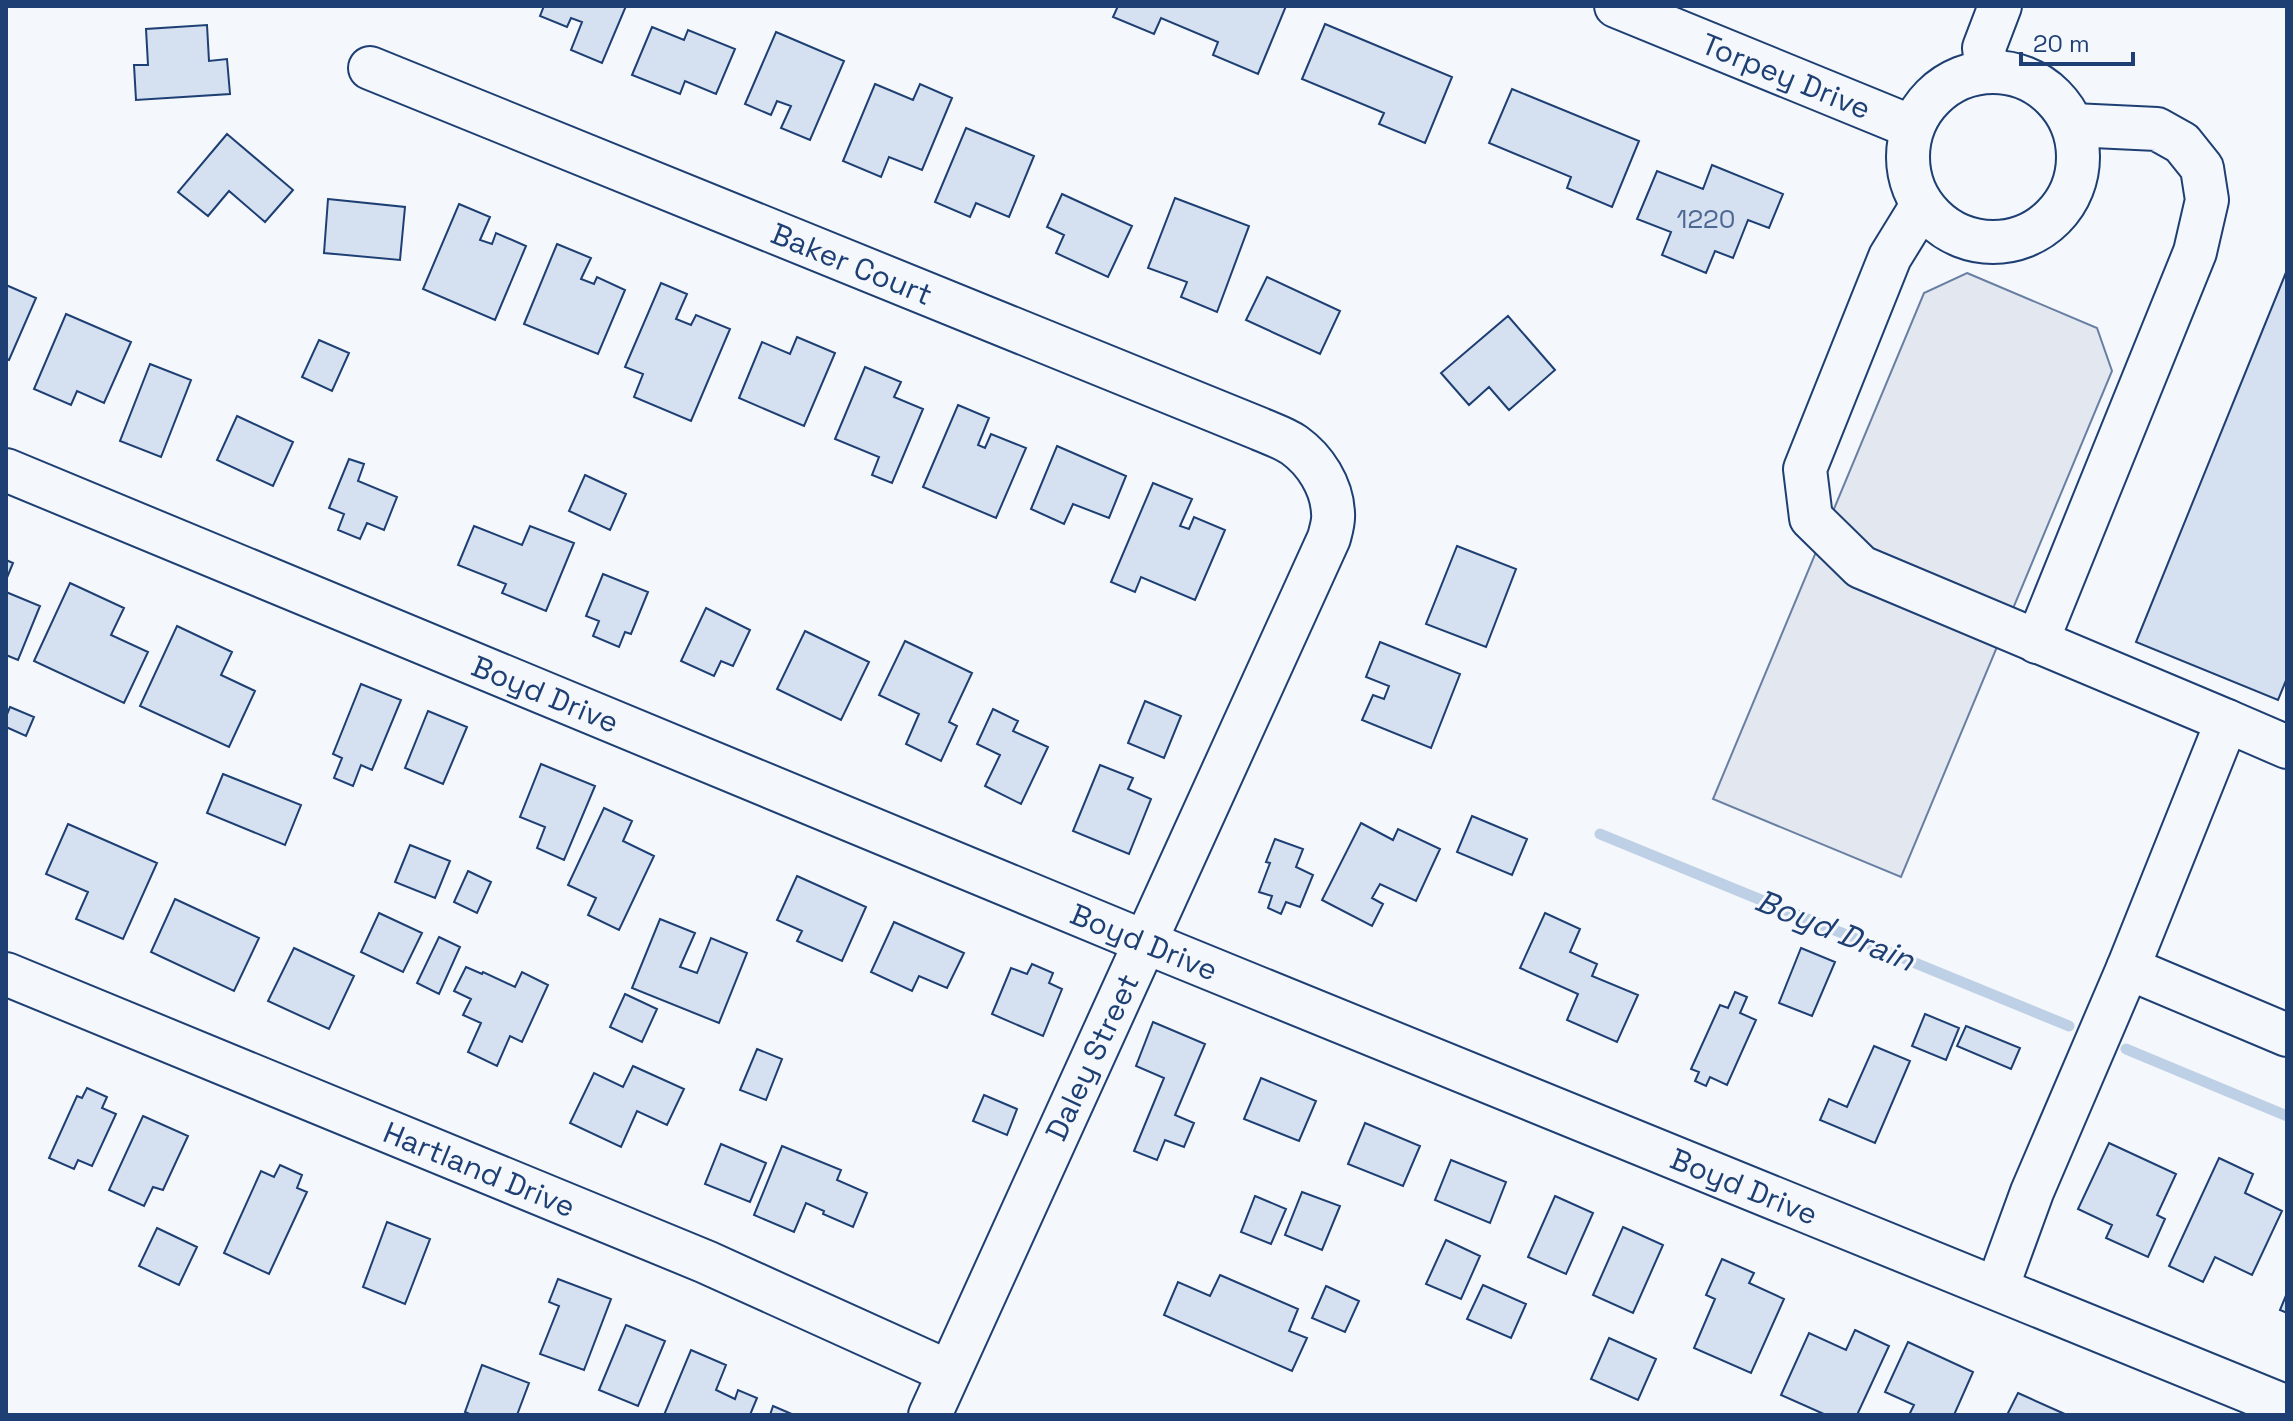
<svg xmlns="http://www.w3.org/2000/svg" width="2293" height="1421" font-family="'Space Grotesk',sans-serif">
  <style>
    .parking { fill: #e3e8f0; stroke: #687fa3; stroke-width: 2 }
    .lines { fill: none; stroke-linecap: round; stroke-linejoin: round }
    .stream { stroke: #bed0e5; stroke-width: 11 }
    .building { fill: #d5e0f0; stroke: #1d3f73; stroke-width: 2 }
    .minor-casing { stroke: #1d3f73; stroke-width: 46 }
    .minor { stroke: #f4f7fb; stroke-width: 42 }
    .labels { text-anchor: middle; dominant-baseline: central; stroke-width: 6; stroke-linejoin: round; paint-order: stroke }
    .number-label { font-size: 26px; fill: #4b6792 }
    .street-label { font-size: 30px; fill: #1d3f73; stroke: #f4f7fb }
    .water-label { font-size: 32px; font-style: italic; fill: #1d3f73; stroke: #f4f7fb }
  </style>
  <rect width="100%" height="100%" fill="#f4f7fb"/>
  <!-- parking -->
  <path class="parking" d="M 1967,273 L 2097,328 L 2112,371 L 1901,877 L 1713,799 L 1924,293 Z"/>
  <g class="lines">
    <!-- stream -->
    <path class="stream" d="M 1600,834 L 2069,1026
      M 2126,1049 L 2287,1116"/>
  </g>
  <!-- building -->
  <path class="building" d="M 544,6 L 626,6 L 602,63 L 571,50 L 582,22 L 571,18 L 567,27 L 540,16 Z
    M 1118,6 L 1286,6 L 1258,74 L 1213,55 L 1218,42 L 1161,18 L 1154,34 L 1113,17 Z
    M 1325,24 L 1452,77 L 1425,143 L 1379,124 L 1384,113 L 1302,79 Z
    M 207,25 L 209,61 L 227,59 L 230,94 L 136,100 L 134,65 L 148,65 L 146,29 Z
    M 652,27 L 684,40 L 688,30 L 735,49 L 716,94 L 685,81 L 680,94 L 632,75 Z
    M 776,32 L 844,61 L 810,140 L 781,128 L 791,106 L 777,101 L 771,115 L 745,104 Z
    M 875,84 L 913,100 L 920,84 L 952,98 L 922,170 L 889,157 L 881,177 L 843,161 Z
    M 1512,89 L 1639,141 L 1612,207 L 1567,188 L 1571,177 L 1489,143 Z
    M 966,128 L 1034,156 L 1009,217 L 976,203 L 970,217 L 935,202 Z
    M 227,134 L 293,190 L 265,222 L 229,191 L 208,216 L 178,192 Z
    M 1712,165 L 1783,194 L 1769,228 L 1748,220 L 1733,258 L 1715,251 L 1706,273 L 1662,255 L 1671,232 L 1637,219 L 1657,171 L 1703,189 Z
    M 1062,194 L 1132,226 L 1108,277 L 1056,253 L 1064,235 L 1047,227 Z
    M 1175,198 L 1249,226 L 1217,312 L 1181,297 L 1187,282 L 1148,268 Z
    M 328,199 L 405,207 L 400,260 L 324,253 Z
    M 459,204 L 490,217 L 480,240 L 492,244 L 496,233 L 526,246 L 495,320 L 423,289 Z
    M 557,244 L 591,258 L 581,279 L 594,284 L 597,277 L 625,290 L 598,354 L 524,324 Z
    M 2287,270 L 2287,678 L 2278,700 L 2136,642 Z
    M 1267,277 L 1340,311 L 1320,354 L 1246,320 Z
    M 661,283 L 687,294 L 676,319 L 691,325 L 696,315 L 730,329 L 691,421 L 634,397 L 643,374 L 625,367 Z
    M 6,285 L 36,298 L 9,360 L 6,359 Z
    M 66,314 L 131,342 L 104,403 L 77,391 L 71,405 L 34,389 Z
    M 1508,316 L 1555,370 L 1509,410 L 1489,387 L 1469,405 L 1441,373 Z
    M 797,337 L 835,353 L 804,426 L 739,398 L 762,342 L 790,354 Z
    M 319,340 L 349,353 L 332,391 L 302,377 Z
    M 150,364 L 191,380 L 161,457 L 120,441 Z
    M 865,367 L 901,382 L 894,397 L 923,409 L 892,483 L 872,475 L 879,457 L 835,439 Z
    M 958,405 L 989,418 L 978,445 L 985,448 L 991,434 L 1026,448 L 996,518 L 923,487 Z
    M 237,416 L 293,442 L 273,486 L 217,460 Z
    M 1057,446 L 1126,476 L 1109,518 L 1073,504 L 1064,524 L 1031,509 Z
    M 349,459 L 364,464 L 358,481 L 397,497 L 384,530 L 367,523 L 360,539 L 338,530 L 344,514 L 329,508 Z
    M 585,475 L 626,494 L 610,530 L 569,511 Z
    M 1153,483 L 1192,499 L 1180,526 L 1189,529 L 1194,517 L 1225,530 L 1195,600 L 1141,577 L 1135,592 L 1111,582 Z
    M 474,526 L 522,545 L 530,526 L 574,543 L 546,611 L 502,593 L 506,584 L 458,565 Z
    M 1457,546 L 1516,569 L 1486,647 L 1426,624 Z
    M 6,560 L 13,563 L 6,580 Z
    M 603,574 L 648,592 L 631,634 L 625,632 L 619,647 L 593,636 L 599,621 L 586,616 Z
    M 70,583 L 124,608 L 111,635 L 148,652 L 124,703 L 34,661 Z
    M 6,592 L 40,606 L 18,660 L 6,655 Z
    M 706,608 L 750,630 L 733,666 L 721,661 L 714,676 L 681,661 Z
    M 177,626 L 232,652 L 221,675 L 255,691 L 229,747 L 140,706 Z
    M 805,631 L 869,662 L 841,720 L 777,689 Z
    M 905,641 L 972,673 L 949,722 L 957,726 L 941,761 L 906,744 L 919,714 L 879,695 Z
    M 1380,642 L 1460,674 L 1431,748 L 1362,720 L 1373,695 L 1384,699 L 1389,686 L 1366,677 Z
    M 361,684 L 401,700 L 372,770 L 361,765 L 353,786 L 334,778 L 342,758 L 333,754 Z
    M 1145,701 L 1181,716 L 1164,758 L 1128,743 Z
    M 10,707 L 34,717 L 26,736 L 6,727 L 6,717 Z
    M 993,709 L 1018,721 L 1013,731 L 1048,747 L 1021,804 L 985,786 L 1000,755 L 977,744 Z
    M 428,711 L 467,727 L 443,784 L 405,768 Z
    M 541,764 L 595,786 L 564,860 L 537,848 L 545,827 L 520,817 Z
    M 1100,765 L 1133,778 L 1128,789 L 1151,799 L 1129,854 L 1073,831 Z
    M 223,774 L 301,805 L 285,845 L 207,813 Z
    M 604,808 L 632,821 L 623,841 L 654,856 L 619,930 L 588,915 L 596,898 L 568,885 Z
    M 1472,816 L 1527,839 L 1512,875 L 1457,852 Z
    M 1361,823 L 1393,840 L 1398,829 L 1440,849 L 1416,901 L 1380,884 L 1372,898 L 1383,904 L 1372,926 L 1322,900 Z
    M 68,824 L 157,863 L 123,939 L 76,919 L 88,892 L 46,874 Z
    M 1275,839 L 1303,849 L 1296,867 L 1313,875 L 1300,907 L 1286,902 L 1281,914 L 1268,908 L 1272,896 L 1259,892 L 1270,863 L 1266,862 Z
    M 410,845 L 450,861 L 435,898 L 395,882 Z
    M 468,871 L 491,882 L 477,913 L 454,902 Z
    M 797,876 L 866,907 L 842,961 L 797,941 L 802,931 L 777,920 Z
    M 175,899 L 259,938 L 234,991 L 151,952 Z
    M 379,913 L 422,933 L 403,972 L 361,952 Z
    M 1545,913 L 1580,929 L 1570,952 L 1597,964 L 1592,976 L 1638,995 L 1617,1042 L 1567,1020 L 1578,994 L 1520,968 Z
    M 660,919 L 695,933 L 680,967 L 697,973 L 711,938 L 747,953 L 719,1023 L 632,988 Z
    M 894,922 L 964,953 L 947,988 L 919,976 L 912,991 L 871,972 Z
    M 439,937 L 460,947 L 439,994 L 417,983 Z
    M 294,948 L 354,976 L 329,1029 L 268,1001 Z
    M 1801,948 L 1835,962 L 1812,1016 L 1779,1003 Z
    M 1032,964 L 1053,973 L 1049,983 L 1062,989 L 1043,1036 L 992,1014 L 1011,968 L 1027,974 Z
    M 466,967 L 482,974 L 483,972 L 515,987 L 522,972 L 548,985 L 522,1042 L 510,1036 L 497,1066 L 468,1052 L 481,1023 L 463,1015 L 471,999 L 454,991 Z
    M 1735,992 L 1747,997 L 1740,1013 L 1756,1020 L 1727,1085 L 1710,1077 L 1706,1086 L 1695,1081 L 1699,1072 L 1691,1069 L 1720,1005 L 1728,1008 Z
    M 625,994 L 657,1009 L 642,1042 L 610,1027 Z
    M 1925,1014 L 1959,1028 L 1946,1060 L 1912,1046 Z
    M 1153,1022 L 1205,1044 L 1175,1115 L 1194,1123 L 1184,1147 L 1165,1140 L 1157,1160 L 1134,1151 L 1164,1078 L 1136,1066 Z
    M 1966,1026 L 2020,1048 L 2011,1069 L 1957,1046 Z
    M 1874,1046 L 1910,1061 L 1875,1143 L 1820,1120 L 1829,1099 L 1847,1107 Z
    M 757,1049 L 782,1059 L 766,1100 L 740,1090 Z
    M 633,1066 L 684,1089 L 667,1125 L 637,1111 L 621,1147 L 570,1123 L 594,1073 L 623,1087 Z
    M 1261,1078 L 1316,1101 L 1299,1141 L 1244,1119 Z
    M 87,1088 L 107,1097 L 102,1108 L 116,1114 L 92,1166 L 78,1160 L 74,1169 L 49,1158 L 77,1096 L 82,1098 Z
    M 984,1095 L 1017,1109 L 1007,1135 L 973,1121 Z
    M 143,1116 L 188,1136 L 163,1190 L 153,1187 L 144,1206 L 109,1190 Z
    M 1365,1123 L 1420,1146 L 1403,1186 L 1348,1164 Z
    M 2109,1143 L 2176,1174 L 2157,1215 L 2165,1219 L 2148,1257 L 2106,1238 L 2112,1225 L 2078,1209 Z
    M 721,1144 L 766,1163 L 750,1202 L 705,1184 Z
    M 782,1146 L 841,1170 L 837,1180 L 867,1193 L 853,1227 L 823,1214 L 824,1211 L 806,1203 L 794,1232 L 754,1215 Z
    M 2219,1158 L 2253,1174 L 2245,1193 L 2282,1211 L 2252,1275 L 2215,1257 L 2203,1282 L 2169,1266 Z
    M 1451,1160 L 1506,1182 L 1490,1223 L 1435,1200 Z
    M 280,1165 L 302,1175 L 297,1188 L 307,1192 L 269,1274 L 224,1253 L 261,1171 L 274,1177 Z
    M 1302,1192 L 1340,1206 L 1322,1250 L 1285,1235 Z
    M 1255,1196 L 1286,1209 L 1271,1244 L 1241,1232 Z
    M 1555,1196 L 1593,1213 L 1566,1274 L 1528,1257 Z
    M 387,1222 L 430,1239 L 405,1304 L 363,1287 Z
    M 1623,1227 L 1663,1245 L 1633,1313 L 1593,1295 Z
    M 157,1228 L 197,1247 L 179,1285 L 139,1266 Z
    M 1446,1240 L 1480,1256 L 1461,1299 L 1426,1284 Z
    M 1722,1259 L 1754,1273 L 1749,1283 L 1784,1299 L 1751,1373 L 1694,1348 L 1715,1299 L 1706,1295 Z
    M 1220,1275 L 1298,1309 L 1289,1331 L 1307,1338 L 1292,1371 L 1164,1315 L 1178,1282 L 1210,1296 Z
    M 558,1279 L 611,1299 L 584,1370 L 540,1354 L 559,1306 L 549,1302 Z
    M 1483,1285 L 1526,1304 L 1511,1338 L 1467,1319 Z
    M 1326,1286 L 1359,1301 L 1345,1332 L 1312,1318 Z
    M 2287,1293 L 2287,1313 L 2280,1310 Z
    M 626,1325 L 665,1341 L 638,1406 L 599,1390 Z
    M 1855,1330 L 1889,1346 L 1857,1415 L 1826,1415 L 1781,1395 L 1809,1333 L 1846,1350 Z
    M 1609,1338 L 1656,1359 L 1638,1400 L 1591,1379 Z
    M 1908,1342 L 1973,1372 L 1954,1415 L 1909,1415 L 1914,1405 L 1885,1392 Z
    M 691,1350 L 726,1365 L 716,1390 L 735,1399 L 738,1390 L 757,1398 L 750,1415 L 664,1415 Z
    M 482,1365 L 529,1383 L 517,1415 L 472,1415 L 465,1412 Z
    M 2018,1393 L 2067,1415 L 2007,1415 Z
    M 773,1406 L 794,1415 L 770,1415 Z"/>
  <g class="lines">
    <!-- minor casing -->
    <g class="minor-casing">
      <g id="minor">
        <path id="s1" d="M 1616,6 L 1912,127"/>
        <path id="s2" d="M 370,68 L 1260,429 C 1271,434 1284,438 1294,445 C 1315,460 1332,486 1333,513 C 1334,521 1331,530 1329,538 L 930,1415"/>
        <circle cx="1993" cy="157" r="85"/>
        <path d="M 1987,72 L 1984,48 L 2000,6"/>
        <path d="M 1922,205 L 1890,257 L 1805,469 L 1811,518 L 1861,567 L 2227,721 L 2128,968 L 2032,1192 L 1997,1288"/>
        <path id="s3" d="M 6,470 L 1145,942 L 2287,1407"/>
        <path d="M 2037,642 L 2195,252 L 2207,200 L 2202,168 L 2182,143 L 2157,129 L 2073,125"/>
        <path d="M 2227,721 L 2287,747"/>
        <path d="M 2128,968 L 2287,1035"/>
        <path id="s4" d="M 6,974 L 706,1262 L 949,1372"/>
      </g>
    </g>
    <!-- minor -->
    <use href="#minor" class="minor"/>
  </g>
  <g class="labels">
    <!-- number labels -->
    <g class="number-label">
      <text x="1706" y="219">1220</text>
    </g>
    <!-- street labels -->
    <g class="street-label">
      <text stroke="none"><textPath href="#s1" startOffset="184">Torpey Drive</textPath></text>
      <text stroke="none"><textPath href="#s2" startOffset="520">Baker Court</textPath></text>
      <text stroke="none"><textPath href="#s3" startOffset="584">Boyd Drive</textPath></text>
      <text stroke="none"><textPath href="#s3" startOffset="1232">Boyd Drive</textPath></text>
      <text transform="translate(1092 1057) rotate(-65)">Daley Street</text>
      <text stroke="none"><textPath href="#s4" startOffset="512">Hartland Drive</textPath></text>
      <text stroke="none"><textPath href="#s3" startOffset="1880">Boyd Drive</textPath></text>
    </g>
    <!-- water labels -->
    <g class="water-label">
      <text transform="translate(1835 930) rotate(22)">Boyd Drain</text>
    </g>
  </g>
  <!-- border -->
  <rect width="2293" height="1421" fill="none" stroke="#1d3f73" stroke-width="16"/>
  <!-- scale -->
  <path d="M2021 52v12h112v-12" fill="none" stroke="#1d3f73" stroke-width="4"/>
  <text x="2033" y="52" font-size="24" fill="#1d3f73" stroke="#f4f7fb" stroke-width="6" paint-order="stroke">20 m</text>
</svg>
